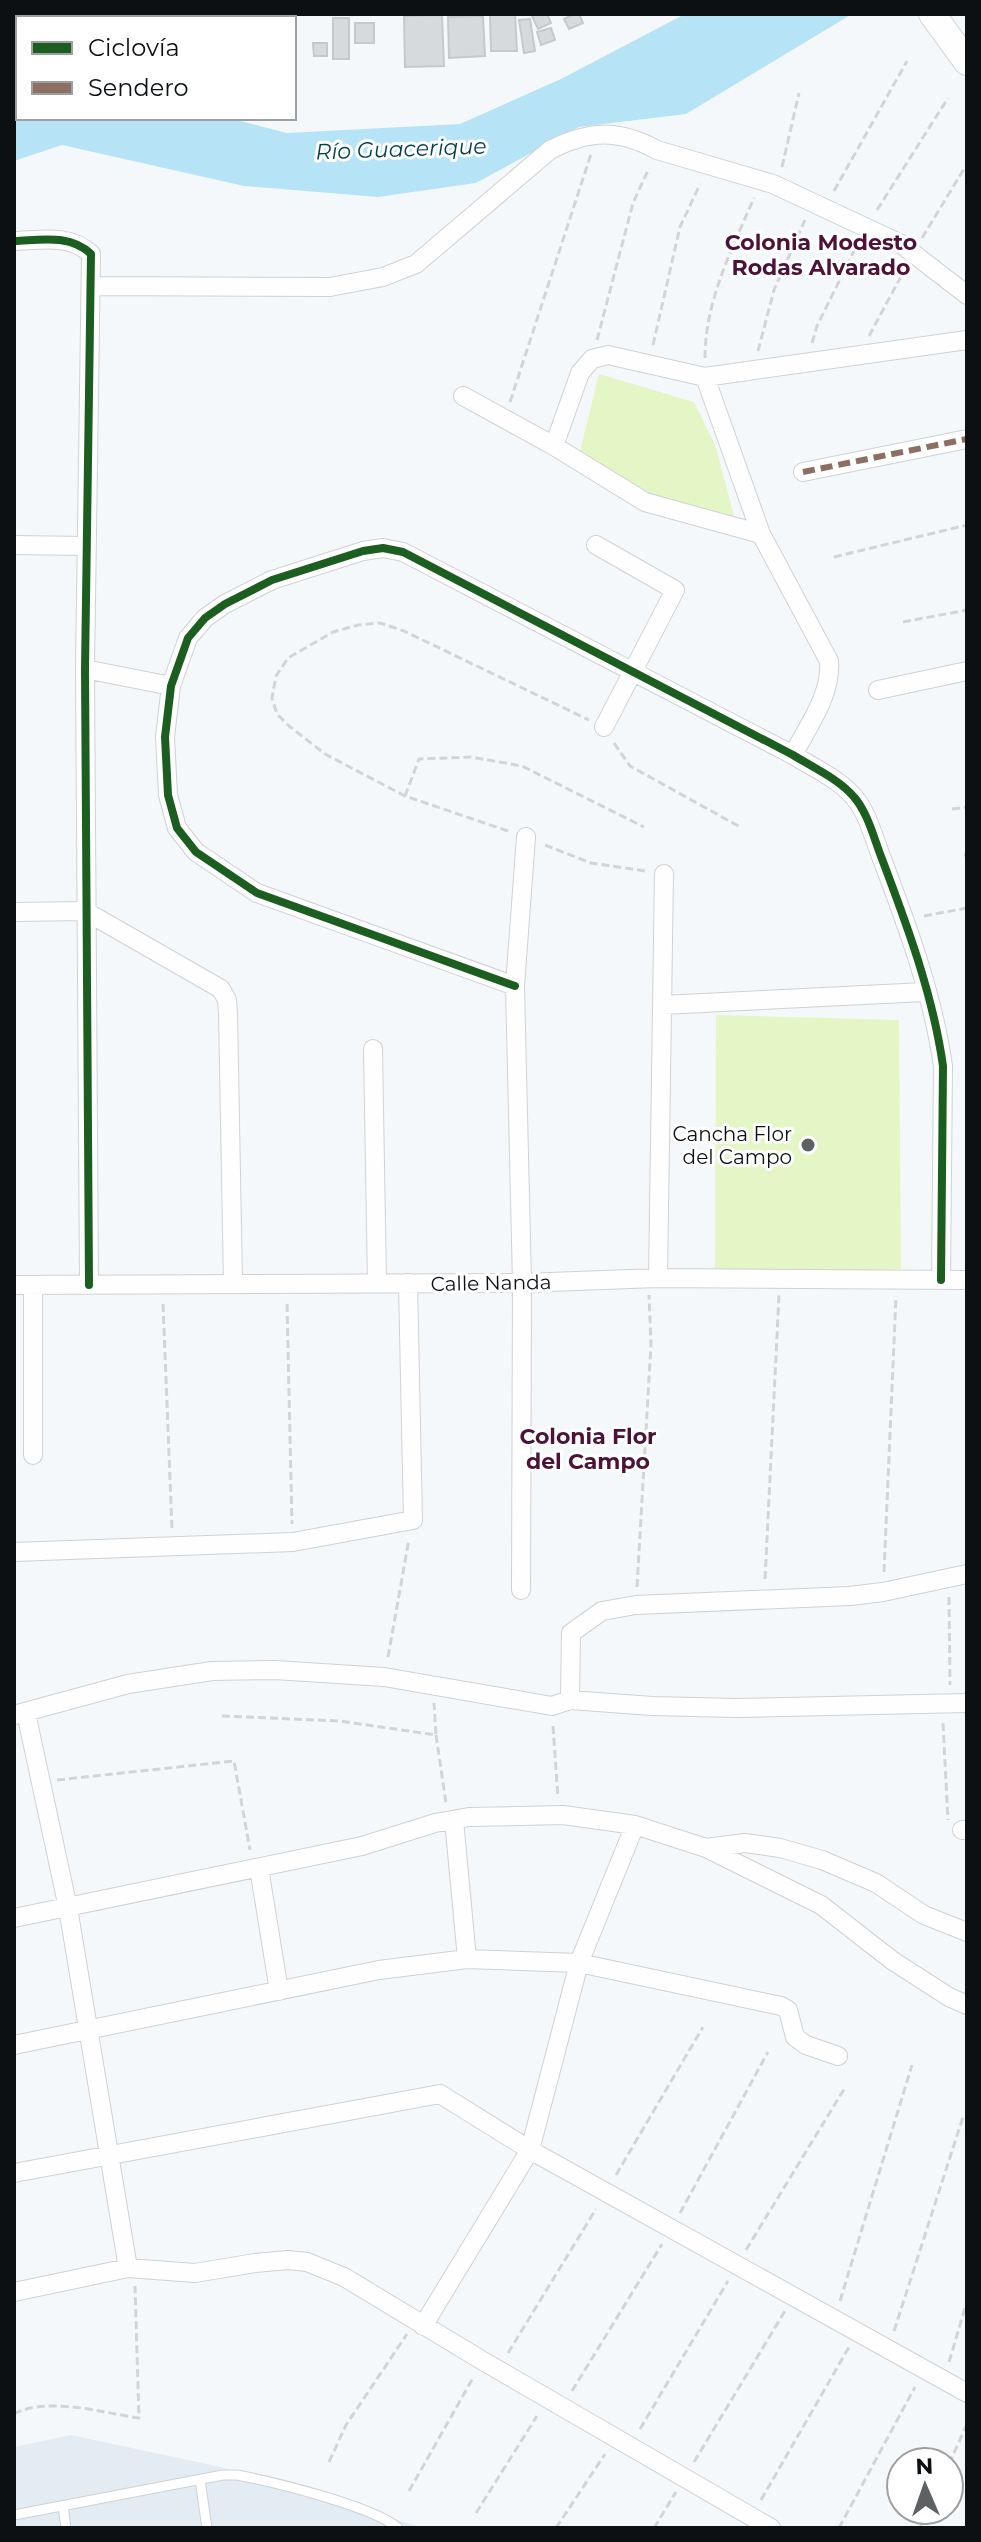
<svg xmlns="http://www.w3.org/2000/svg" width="981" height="2542" font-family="Montserrat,sans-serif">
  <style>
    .built { fill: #e3ecf3 }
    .green { fill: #e4f6c5 }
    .water { fill: #b6e4f6 }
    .building { fill: #d7dadc; stroke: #c6c9cc; stroke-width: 2 }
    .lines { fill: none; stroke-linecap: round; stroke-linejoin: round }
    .lane-casing { stroke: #cfd2d5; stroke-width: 11 }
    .street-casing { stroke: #cfd2d5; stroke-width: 20 }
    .secondary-casing { stroke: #cfd2d5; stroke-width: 28 }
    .path { stroke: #d4d4d5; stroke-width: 3; stroke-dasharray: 8 4; stroke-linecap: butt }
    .lane { stroke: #fefefe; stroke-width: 9 }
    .street { stroke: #fefefe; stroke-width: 18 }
    .secondary { stroke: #fefefe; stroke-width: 26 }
    .quiet { stroke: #8d6e63; stroke-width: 6; stroke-dasharray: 12 6; stroke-linecap: butt }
    .cycleway-casing { stroke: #fff; stroke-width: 13 }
    .cycleway { stroke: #1b5e20; stroke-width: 8 }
    .poi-dot { fill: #5e6164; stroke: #fff; stroke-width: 3 }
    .labels { text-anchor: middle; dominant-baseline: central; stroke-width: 6; stroke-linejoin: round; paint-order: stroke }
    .poi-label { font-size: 20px; fill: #0d1013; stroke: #fff; text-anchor: end }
    .street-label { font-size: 20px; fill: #0d1013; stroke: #fff }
    .water-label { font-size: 22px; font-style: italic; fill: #033e4f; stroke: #fff }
    .neighbourhood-label { font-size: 22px; font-weight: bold; fill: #4d1238; stroke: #fff }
  </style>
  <rect width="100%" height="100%" fill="#f5f8fa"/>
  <!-- built -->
  <path class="built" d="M 71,2435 L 221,2467 L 424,2528 L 14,2528 L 14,2447 Z"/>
  <!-- green -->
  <path class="green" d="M 599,374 L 694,402 L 716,447 L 735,520 L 651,501 L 578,459 Z
    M 716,1015 L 899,1020 L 901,1269 L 715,1274 Z"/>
  <!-- water -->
  <path class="water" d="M 685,14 L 852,14 L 686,114 L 579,127 L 476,183 L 378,197 L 244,186 L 62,145 L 14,161 L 14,89 L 18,88 L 18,118 L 229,118 L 287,133 L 460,124 L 561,79 Z"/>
  <!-- building -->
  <path class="building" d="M 16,14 L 38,14 L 39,18 L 18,18 L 18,22 Z
    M 40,14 L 57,14 L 58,18 L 42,18 Z
    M 515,14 L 517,51 L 491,51 L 490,15 Z
    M 536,14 L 547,14 L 551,23 L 538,29 L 532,16 Z
    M 574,14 L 579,14 L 583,23 L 569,29 L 564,19 Z
    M 442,15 L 444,66 L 405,67 L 404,16 Z
    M 483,16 L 485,56 L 449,58 L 448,17 Z
    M 333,18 L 349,18 L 349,59 L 333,59 Z
    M 530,19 L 535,51 L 524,53 L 519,20 Z
    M 355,23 L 374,23 L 374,43 L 355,43 Z
    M 551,28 L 555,40 L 541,45 L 537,32 Z
    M 313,43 L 327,43 L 327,56 L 314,56 Z"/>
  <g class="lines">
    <!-- lane casing -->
    <g class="lane-casing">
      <path id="lane" d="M 200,2480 L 207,2528
        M 63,2506 L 66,2528
        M 14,2515 L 223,2475 L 237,2475 C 273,2482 373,2506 398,2528"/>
    </g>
    <!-- street casing -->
    <g class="street-casing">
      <path id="street" d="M 203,14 L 230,14
        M 14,241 C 42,240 70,234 91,254 L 85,669 L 89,1285
        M 91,286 L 330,287 L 383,277 L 416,264 L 550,150 C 589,130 618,129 657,150 L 773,184 L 901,244 L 967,295
        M 705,377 L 761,534 L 829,661 C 832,694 808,726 793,755
        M 463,396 L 554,446 L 645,502 L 761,534
        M 554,446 L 580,373 L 592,359 L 608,355 L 705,377 L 967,340
        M 803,472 L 967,439
        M 14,545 L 86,546
        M 596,545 L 675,590 L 604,727
        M 85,669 L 171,686
        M 878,690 L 967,671
        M 14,912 L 85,911 L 221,989 L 227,1000 L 228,1013 L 233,1284
        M 515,986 L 257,893 L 196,852 L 177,828 L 168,795 L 165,737 L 171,686 L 188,638 L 205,618 L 225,604 L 272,580 L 363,551 L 383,548 L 403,552 L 793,755 C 812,767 839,779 854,797 C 868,813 874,839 882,859 C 907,925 933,995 943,1066 L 941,1280
        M 662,1005 L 925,992
        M 373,1049 L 377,1284
        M 658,1278 L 664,874
        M 14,1285 L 522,1283 L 658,1278 L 967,1280
        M 33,1455 L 33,1285
        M 14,1552 L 293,1542 L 413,1520 L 408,1283
        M 521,1590 L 522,1283 L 515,986 L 526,837
        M 570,1700 L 571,1633 L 602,1611 L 636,1605 L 850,1596 L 883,1592 L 967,1574
        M 26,1713 L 68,1908 L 128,2268
        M 14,1715 L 128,1684 L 212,1671 L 275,1670 L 384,1677 L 552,1706 L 570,1700 L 652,1706 L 736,1708 L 967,1703
        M 454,1820 L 467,1959
        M 962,1830 L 967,1830
        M 706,1848 L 745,1843 L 780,1848 L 822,1860 L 876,1883 L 924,1915 L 967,1932
        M 259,1868 L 279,1991
        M 14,1918 L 362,1846 L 435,1823 L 469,1817 L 563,1815 L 635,1825 L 706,1848 L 821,1905 L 893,1961 L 949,1997 L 967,2005
        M 14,2045 L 379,1970 L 467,1959 L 579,1963 L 781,2006 L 788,2010 L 795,2037 L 806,2045 L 838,2056
        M 14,2173 L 440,2094 L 530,2150 L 967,2393
        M 14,2292 L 128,2268 L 195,2273 L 255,2263 L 288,2260 L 307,2262 L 344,2277 L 483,2361 L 771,2528
        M 423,2326 L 530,2150 L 579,1963 L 635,1825"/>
    </g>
    <!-- secondary casing -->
    <g class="secondary-casing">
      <path id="secondary" d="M 932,14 L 967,62"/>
    </g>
    <!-- path -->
    <path class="path" d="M 782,167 L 799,93
      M 834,191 L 907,61
      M 877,210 L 948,98
      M 922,238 L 967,164
      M 869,336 L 905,269
      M 597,340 L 633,203 L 649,168
      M 812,343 L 817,326 L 857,245
      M 653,345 L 680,227 L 700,184
      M 758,351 L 774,290 L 805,220
      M 705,358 C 705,301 732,249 754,198
      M 510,402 L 591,154
      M 834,557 L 967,525
      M 903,622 L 967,610
      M 614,743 L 630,766 L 742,828
      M 405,796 L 419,759 L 471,757 L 522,766 L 644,827
      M 952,809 L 967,807
      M 508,831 L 405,796 L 325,754 L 289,726 L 277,714 L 272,698 L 276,676 L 288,658 L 333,632 L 358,625 L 380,623 L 404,631 L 589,720
      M 545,845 L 591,863 L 645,871
      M 964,855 L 967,855
      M 924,916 L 967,908
      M 163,1304 L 172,1528
      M 287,1304 L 292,1524
      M 884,1572 L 896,1296
      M 765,1579 L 779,1295
      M 637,1587 L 651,1344 L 649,1295
      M 949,1597 L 950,1685
      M 388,1657 L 409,1539
      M 222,1716 L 340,1721 L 436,1735 L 434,1703
      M 943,1723 L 948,1820
      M 553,1726 L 558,1798
      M 436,1735 L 446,1803
      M 57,1780 L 234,1761 L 250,1850
      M 616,2175 L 703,2027
      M 680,2213 L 768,2052
      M 746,2250 L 846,2086
      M 840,2301 L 912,2065
      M 894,2331 L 963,2117
      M 508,2353 L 596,2209
      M 949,2362 L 967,2301
      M 572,2391 L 662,2244
      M 14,2414 C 47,2396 103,2413 139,2418 L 135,2286
      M 640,2429 L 728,2281
      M 329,2462 L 346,2425 L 407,2334
      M 694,2462 L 785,2311
      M 949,2464 L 967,2424
      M 409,2491 L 473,2378
      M 761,2500 L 849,2347
      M 476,2513 L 537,2416
      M 556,2528 L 605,2454
      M 654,2528 L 676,2492
      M 839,2528 L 915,2387
      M 920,2528 L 928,2510"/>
    <!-- lane -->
    <use href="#lane" class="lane"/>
    <!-- street -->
    <use href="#street" class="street"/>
    <!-- secondary -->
    <use href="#secondary" class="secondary"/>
    <!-- quiet -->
    <path class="quiet" d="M 803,472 L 967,439"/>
    <!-- cycleway casing -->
    <g class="cycleway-casing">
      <path id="cycleway" d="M 14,241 C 42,240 70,234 91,254 L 85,669 L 89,1285
        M 515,986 L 257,893 L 196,852 L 177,828 L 168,795 L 165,737 L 171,686 L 188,638 L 205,618 L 225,604 L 272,580 L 363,551 L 383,548 L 403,552 L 793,755 C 812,767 839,779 854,797 C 868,813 874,839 882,859 C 907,925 933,995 943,1066 L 941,1280"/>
    </g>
    <!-- cycleway -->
    <use href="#cycleway" class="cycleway"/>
  </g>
  <!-- markers -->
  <circle class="poi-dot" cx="808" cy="1145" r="8"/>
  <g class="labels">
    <!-- poi labels -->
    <g class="poi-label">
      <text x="792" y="1134">Cancha Flor<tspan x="792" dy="23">del Campo</tspan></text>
    </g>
    <!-- street labels -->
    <g class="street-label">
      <text transform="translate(491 1283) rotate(-1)">Calle Nanda</text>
    </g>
    <!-- water labels -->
    <g class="water-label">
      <text transform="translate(401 149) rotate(-2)">Río Guacerique</text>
    </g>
    <!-- neighbourhood labels -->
    <g class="neighbourhood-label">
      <text x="821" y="242">Colonia Modesto<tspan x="821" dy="25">Rodas Alvarado</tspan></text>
      <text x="588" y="1436">Colonia Flor<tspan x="588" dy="25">del Campo</tspan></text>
    </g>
  </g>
  <!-- border -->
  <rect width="981" height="2542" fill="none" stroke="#0d1013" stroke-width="32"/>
  <!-- legend -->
  <rect x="16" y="16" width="280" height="104" fill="#ffffff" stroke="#9e9fa1" stroke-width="2"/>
  <rect x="32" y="42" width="40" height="12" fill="#1b5e20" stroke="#9e9fa1" stroke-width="2"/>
  <text x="88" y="56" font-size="24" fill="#0d1013">Ciclovía</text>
  <rect x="32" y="82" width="40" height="12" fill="#8d6e63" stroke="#9e9fa1" stroke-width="2"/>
  <text x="88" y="96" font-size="24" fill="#0d1013">Sendero</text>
  <!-- north arrow -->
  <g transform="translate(925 2486) rotate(358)"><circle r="38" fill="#ffffff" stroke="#9e9fa1" stroke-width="2"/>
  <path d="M0-6L14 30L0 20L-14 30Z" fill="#5e6164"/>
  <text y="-12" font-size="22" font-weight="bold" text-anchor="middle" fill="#0d1013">N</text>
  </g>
</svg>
